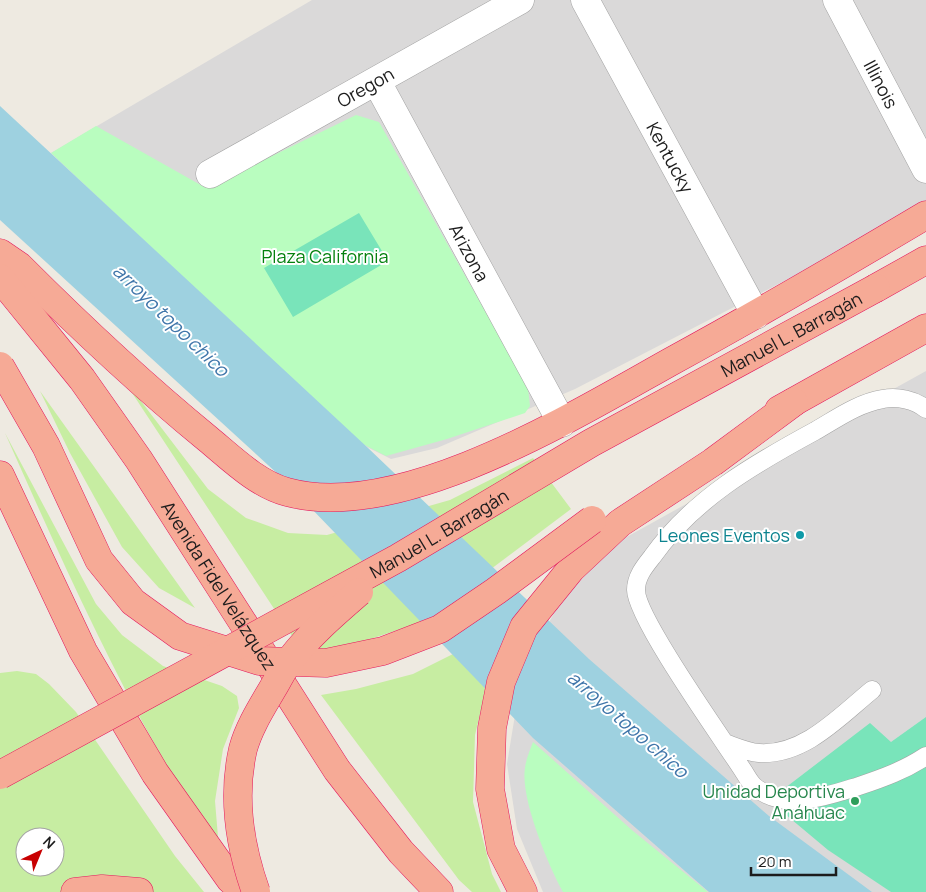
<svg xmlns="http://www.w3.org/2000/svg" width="926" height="892" font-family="Manrope,sans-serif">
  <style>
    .residential { fill: #dad9d9 }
    .grass { fill: #c7eda2; fill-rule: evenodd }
    .park { fill: #b9fdbf }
    .pitch { fill: #79e4ba }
    .water { fill: #9ed1e0 }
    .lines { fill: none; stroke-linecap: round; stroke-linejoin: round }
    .service-casing { stroke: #a3a3a3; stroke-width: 19 }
    .minor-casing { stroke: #a3a3a3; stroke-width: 29 }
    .trunk-casing { stroke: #e3185e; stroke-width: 29 }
    .service { stroke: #fff; stroke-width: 18 }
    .minor { stroke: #fff; stroke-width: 28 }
    .trunk { stroke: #f6aa96; stroke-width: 28 }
    .trunk-bridge-casing { stroke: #e3185e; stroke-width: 29; stroke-linecap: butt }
    .trunk-bridge { stroke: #f6aa96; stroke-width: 28 }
    .culture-dot { fill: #0f9aa8; stroke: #fff; stroke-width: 2 }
    .leisure-dot { fill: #2e9e5b; stroke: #fff; stroke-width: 2 }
    .labels { text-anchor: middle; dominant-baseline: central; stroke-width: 4; stroke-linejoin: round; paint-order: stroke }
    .street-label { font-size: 18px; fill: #1c1c1c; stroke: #fff }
    .park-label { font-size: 18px; fill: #04810e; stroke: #fff }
    .culture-label { font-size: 18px; fill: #0d838f; stroke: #fff; text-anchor: end }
    .leisure-label { font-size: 18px; fill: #27864d; stroke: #fff; text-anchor: end }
    .water-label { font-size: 19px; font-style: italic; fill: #4076aa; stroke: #fff }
  </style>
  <rect width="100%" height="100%" fill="#eeeae1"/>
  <!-- residential -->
  <path class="residential" d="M 312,0 L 926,0 L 926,208 L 575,389 L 437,448 L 391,459 L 367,447 L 51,153 Z
    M 926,371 L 926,892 L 543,892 L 517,829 L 507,764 L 522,672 L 559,604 L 614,544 Z"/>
  <!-- grass -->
  <path class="grass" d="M 115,367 L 208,489 L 246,518 L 288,533 L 327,535 L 450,500 L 533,458 L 571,509 L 419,623 L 328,653 L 292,636 Z
    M 40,391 L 195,608 L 159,588 L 122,547 L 70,453 Z
    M 5,433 L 96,604 L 122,635 L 163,666 L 222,686 L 237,696 L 239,708 L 223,749 L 215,801 L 219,849 C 201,815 177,785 159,752 C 101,649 53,541 5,433 Z
    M 485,638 L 487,685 L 475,735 L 473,802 L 492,874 L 501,892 L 472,892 L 459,880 L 321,695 L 356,689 L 413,674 Z
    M 17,671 L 36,674 L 49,684 L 76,712 L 175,856 L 204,892 L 0,892 L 0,673 ZM 25,837 L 55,837 L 55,867 L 25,867 Z"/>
  <!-- park -->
  <path class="park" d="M 356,115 L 379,122 L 528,388 L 530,406 L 525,413 L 447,439 L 386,456 L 357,441 L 51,153 L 96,126 L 206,188 Z
    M 533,742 L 633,831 L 708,892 L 563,892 C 548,865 520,797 525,768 C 526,759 530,750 533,742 Z"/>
  <!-- pitch -->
  <path class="pitch" d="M 359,213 L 388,261 L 293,317 L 264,268 Z
    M 926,717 L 926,892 L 891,892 L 828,850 L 785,814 L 785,788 L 870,723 L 891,742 Z"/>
  <!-- water -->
  <path class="water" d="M 0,106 L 367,447 L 589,659 L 769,816 L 872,892 L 709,892 L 533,738 L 280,476 L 0,220 Z"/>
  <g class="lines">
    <!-- service casing -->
    <g class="service-casing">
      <path id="service" d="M 926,409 C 915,400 897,396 883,399 C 858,403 836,419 815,431 C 754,464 693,499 652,557 C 644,567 636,577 636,590 C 636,618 724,741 744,772 C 747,777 751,784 755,787 C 785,812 827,796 859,786 C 883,778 905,770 926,756
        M 725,743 C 736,747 747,752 759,753 C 804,756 840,716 872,690"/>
    </g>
    <!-- minor casing -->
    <g class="minor-casing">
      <g id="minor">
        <path id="s1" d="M 585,0 L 756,315"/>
        <path id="s2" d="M 837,0 L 926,169"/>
        <path id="s3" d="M 377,82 L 562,423"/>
        <path id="s4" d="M 210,174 L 520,0"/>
      </g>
    </g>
    <!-- trunk casing -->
    <g class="trunk-casing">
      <g id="trunk">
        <path d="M 0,253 L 19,266 C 79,326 142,385 208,439 C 231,458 257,484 287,492 C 400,523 575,415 672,361 C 758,314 842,265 926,215"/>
        <path id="s5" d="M 0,278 L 82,379 L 139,460 L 337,770 L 401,852 L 439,892"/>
        <path d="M 876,288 L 926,260"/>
        <path d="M 779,410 L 926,328"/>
        <path d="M 0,475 L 83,651 L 155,773 L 230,879 L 244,892"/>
        <path d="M 75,892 L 102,889 L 139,892"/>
        <path d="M 523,892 L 501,849 L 490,789 L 492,728 L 501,682 L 524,627 L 571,569 L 620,523 L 713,462 L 794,402"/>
      </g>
    </g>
    <!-- service -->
    <use href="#service" class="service"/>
    <!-- minor -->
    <use href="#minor" class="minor"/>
    <!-- trunk -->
    <use href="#trunk" class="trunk"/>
    <!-- trunk-bridge casing -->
    <g class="trunk-bridge-casing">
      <g id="trunk-bridge">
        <path d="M 0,366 L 46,446 L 99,560 L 133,602 L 180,636 L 259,661 L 326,663 L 383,651 L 440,629 L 496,591 L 592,520"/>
        <path id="s6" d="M 0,775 L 398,558 L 591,443 L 876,288"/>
        <path d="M 256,892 C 240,847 232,797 243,749 C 249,727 262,707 273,688 C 279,678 284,667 291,659 C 310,634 336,612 359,592"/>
      </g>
    </g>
    <!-- trunk-bridge -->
    <use href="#trunk-bridge" class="trunk-bridge"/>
  </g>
  <!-- markers -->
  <circle class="culture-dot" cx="800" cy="535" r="5"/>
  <circle class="leisure-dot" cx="855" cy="801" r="5"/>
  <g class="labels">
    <!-- street labels -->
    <g class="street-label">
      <text stroke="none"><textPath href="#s2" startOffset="95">Illinois</textPath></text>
      <text stroke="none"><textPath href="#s4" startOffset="178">Oregon</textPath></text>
      <text stroke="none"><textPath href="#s1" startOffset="179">Kentucky</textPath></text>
      <text stroke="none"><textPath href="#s3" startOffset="194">Arizona</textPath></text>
      <text stroke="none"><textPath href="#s6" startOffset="906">Manuel L. Barragán</textPath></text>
      <text stroke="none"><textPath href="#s6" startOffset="501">Manuel L. Barragán</textPath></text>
      <text stroke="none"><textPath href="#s5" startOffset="378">Avenida Fidel Velázquez</textPath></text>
    </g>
    <!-- park labels -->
    <g class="park-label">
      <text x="325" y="256">Plaza California</text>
    </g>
    <!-- culture labels -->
    <g class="culture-label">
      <text x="790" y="535">Leones Eventos</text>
    </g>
    <!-- leisure labels -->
    <g class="leisure-label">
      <text x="845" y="791">Unidad Deportiva<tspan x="845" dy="21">Anáhuac</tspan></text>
    </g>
    <!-- water labels -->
    <g class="water-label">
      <text transform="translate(171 320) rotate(44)">arroyo topo chico</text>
      <text transform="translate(628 724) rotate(41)">arroyo topo chico</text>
    </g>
  </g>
  <!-- north arrow -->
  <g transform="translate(40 852) rotate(44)"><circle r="24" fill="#ffffff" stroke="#a4a4a4"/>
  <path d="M0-4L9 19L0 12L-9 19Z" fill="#c80001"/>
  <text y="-8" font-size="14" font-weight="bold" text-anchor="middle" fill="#1c1c1c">N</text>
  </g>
  <!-- scale -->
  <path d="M751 867v8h85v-8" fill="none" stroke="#1c1c1c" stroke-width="2.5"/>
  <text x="758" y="867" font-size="15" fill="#1c1c1c" stroke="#ffffff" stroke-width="4" paint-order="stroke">20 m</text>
</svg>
